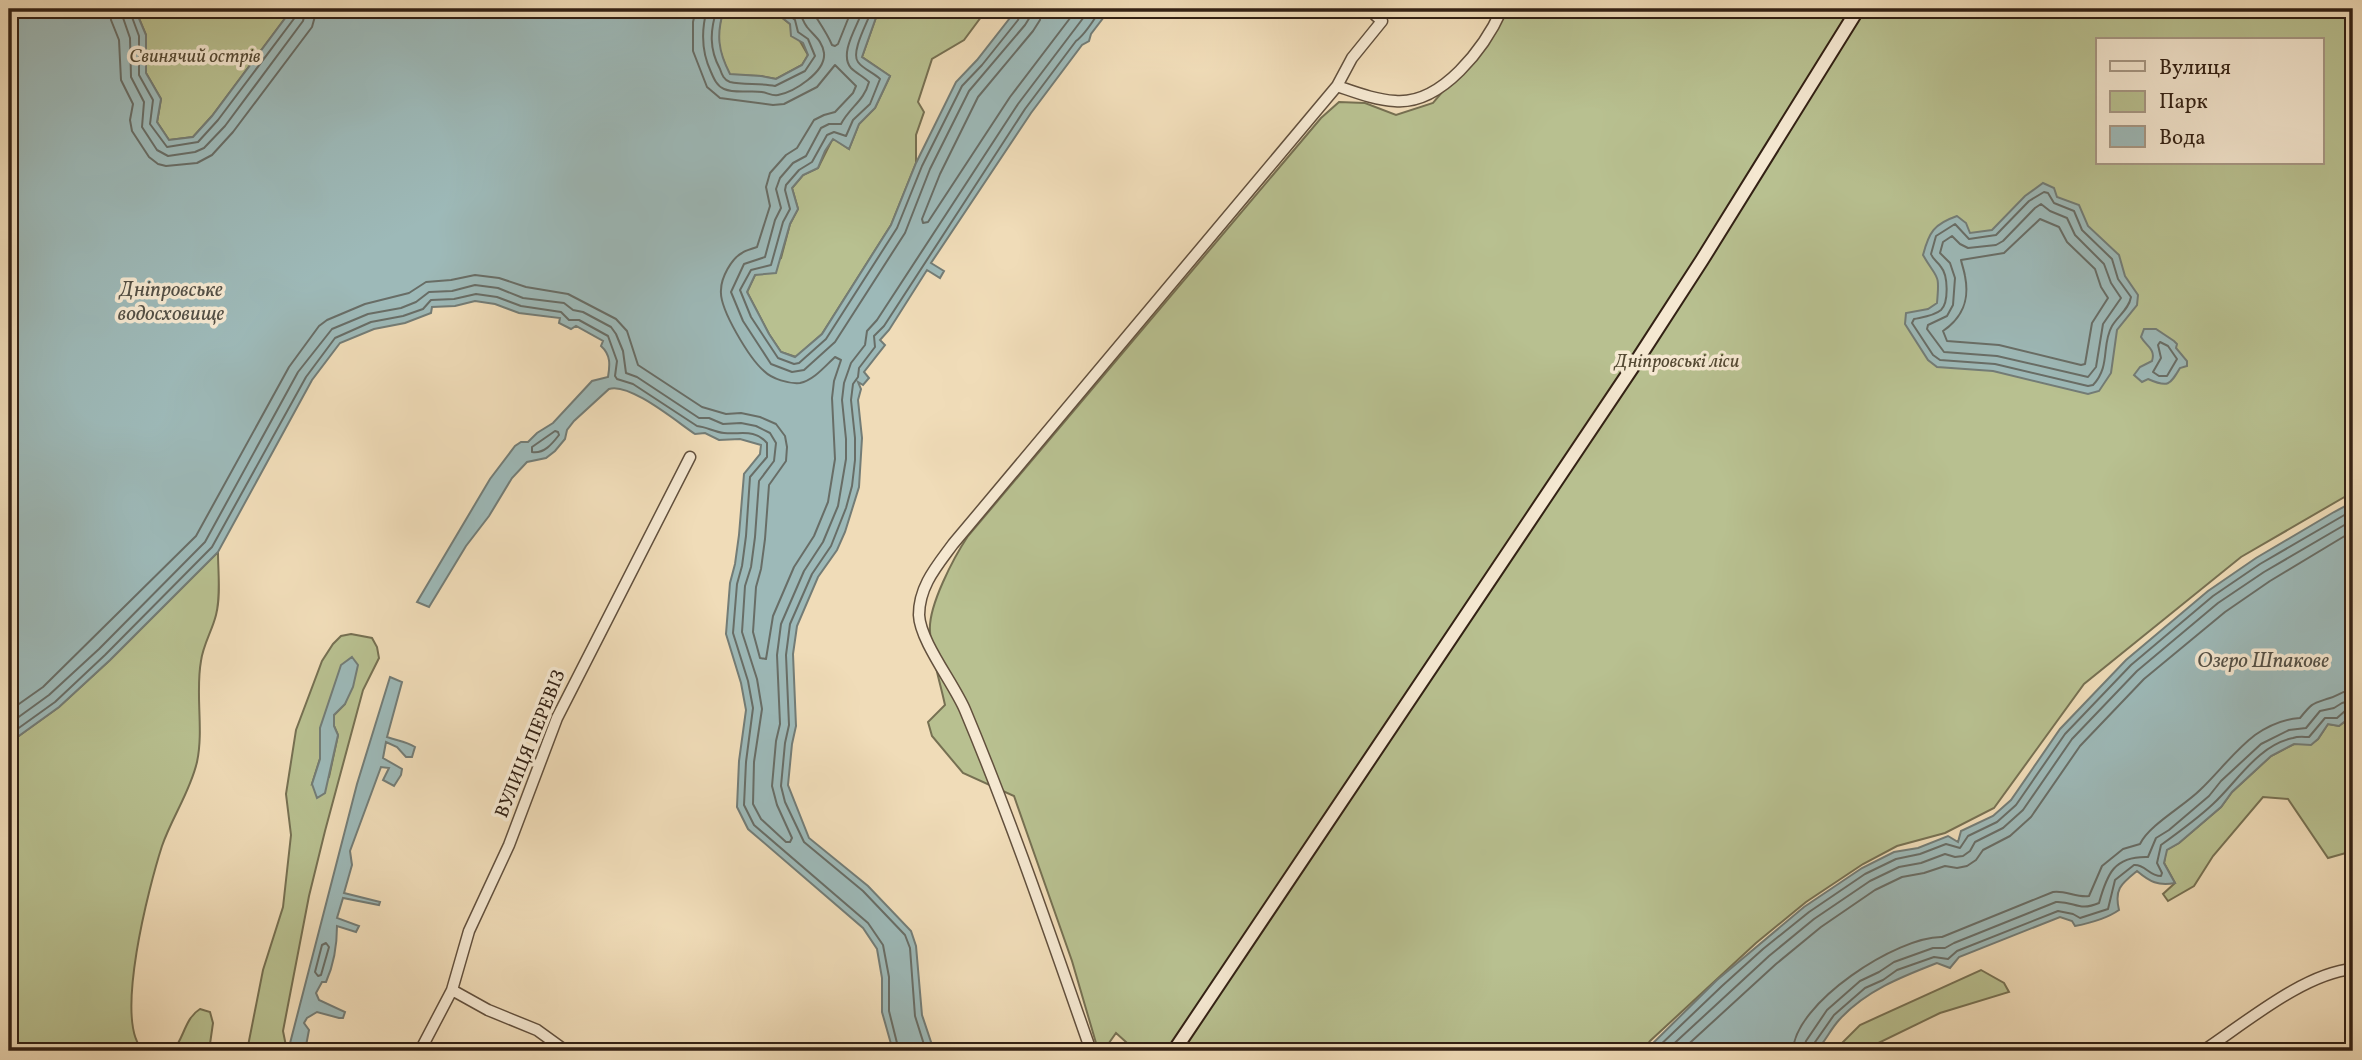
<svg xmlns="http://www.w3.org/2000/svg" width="2362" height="1060" font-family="Vollkorn,serif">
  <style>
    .green { fill: #b8c090; stroke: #767052; stroke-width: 2; fill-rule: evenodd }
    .water { fill: #9db9b8; stroke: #737c76; stroke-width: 2 }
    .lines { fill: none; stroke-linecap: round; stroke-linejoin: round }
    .shore { stroke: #686d66; stroke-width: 2 }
    .street-casing { stroke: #62503d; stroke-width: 13 }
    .secondary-casing { stroke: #332114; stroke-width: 16 }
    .street { stroke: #f5e8d1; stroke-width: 10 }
    .secondary { stroke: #f5e8d1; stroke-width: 12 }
    .labels { text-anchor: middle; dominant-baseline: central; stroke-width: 7; stroke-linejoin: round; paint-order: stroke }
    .park-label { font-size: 19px; font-style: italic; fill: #544933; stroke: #f5e8d1 }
    .street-label { font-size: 19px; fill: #332114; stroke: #f5e8d1 }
    .water-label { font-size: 21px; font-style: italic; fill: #534f45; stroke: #f5e8d1 }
  </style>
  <rect width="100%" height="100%" fill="#f0dcb8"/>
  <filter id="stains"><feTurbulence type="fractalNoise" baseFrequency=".00286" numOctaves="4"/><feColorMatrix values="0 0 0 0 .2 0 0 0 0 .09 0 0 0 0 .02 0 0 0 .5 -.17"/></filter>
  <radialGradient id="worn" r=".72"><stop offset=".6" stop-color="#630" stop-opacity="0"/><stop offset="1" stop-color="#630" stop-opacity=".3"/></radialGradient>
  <!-- green -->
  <path class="green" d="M 135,9 L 292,9 L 212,116 L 193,137 L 169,140 L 157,122 L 161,99 L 146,73 L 146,35 Z
    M 724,9 L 775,9 L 775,12 L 790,24 L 808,55 L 802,65 L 776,79 L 761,76 L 730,75 C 717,49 715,36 724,9 Z
    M 879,9 L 987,9 L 964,40 L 932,59 L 918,102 L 924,112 L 916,135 L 916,163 L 891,225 L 822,334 L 796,357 L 781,352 L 769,334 L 747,292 L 755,275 L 781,258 L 790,224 L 798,209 L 792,188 L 803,175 L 818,168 L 833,138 L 849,149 L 859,124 L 875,108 L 890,76 L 862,57 Z
    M 1507,9 L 2353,9 L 2353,492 L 2241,557 L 2084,684 L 1994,808 L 1945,833 L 1897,846 L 1863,864 L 1806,902 L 1756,943 L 1650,1041 L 1643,1051 L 1136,1051 L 1116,1033 L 1104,1050 L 1096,1043 L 1072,961 L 1014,796 L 963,773 L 932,736 L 928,722 L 945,705 C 940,681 931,655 930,631 C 928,606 954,557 968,536 L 1321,118 L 1339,102 L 1365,103 L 1396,115 L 1433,103 L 1499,25 ZM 2098,40 L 2322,40 L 2322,163 L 2098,163 Z
    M 218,552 C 218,572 221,596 216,615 C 212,631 203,645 201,661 C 195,693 204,729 197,762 C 190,792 172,817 162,846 C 150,883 112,1025 144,1051 L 9,1051 L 9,743 L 59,707 L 110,660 Z
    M 351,634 L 372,638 L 377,647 L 379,658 L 363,690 L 325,831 L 309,896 L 283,1031 L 287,1051 L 247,1051 L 263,970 L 283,907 L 291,835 L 286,794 L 296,730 L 322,661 L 333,644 L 341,636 ZM 352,657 L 345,704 L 334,715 L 334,726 L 338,735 L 329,777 L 312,784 Z
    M 2353,715 L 2353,851 L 2328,858 L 2288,799 L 2263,797 L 2213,856 L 2194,886 L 2168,901 L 2163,894 L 2175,883 L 2164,863 L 2166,850 L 2179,843 L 2221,807 L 2232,792 L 2271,756 L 2294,744 L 2311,744 L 2318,739 L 2328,724 L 2339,726 Z
    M 1981,970 L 2004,983 L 2009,992 L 1940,1013 L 1862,1051 L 1834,1051 L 1860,1025 Z
    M 200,1009 L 210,1012 L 213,1023 L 209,1051 L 173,1051 C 184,1038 185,1018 200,1009 Z"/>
  <!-- water -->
  <path class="water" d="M 9,9 L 135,9 L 146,35 L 146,73 L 161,99 L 157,122 L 169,140 L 193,137 L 212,116 L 292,9 L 724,9 C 716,34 718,51 730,74 L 761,76 L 776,79 L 802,65 L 808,55 L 803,43 L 791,36 L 790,24 L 775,12 L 775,9 L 879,9 L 862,57 L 890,76 L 875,108 L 859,124 L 849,149 L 833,139 L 825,151 L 818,168 L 803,175 L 792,188 L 798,209 L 790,224 L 776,273 L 755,275 L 747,292 L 769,334 L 781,352 L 795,357 L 822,334 L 891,225 L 916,163 L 956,82 L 977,60 L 1017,9 L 1110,9 L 1091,34 L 1089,41 L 1082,45 L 1031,113 L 931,263 L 944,271 L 940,278 L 927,270 L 889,330 L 880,340 L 885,345 L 864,372 L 869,378 L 863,385 L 858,382 L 861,389 L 858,400 L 862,438 L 859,487 L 845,532 L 837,550 L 818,577 L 797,626 L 793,654 L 796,726 L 792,744 L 788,785 L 809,838 L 868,886 L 911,931 L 916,946 L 922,1015 L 934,1051 L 893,1051 L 882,1012 L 882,978 L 877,949 L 863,928 L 748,829 L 737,807 L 739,761 L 746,710 L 741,683 L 726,634 L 730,583 L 735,564 L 739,535 L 744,474 L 760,454 L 761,445 L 740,439 L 719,440 L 705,433 L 695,434 C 677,422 629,382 609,389 L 574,421 L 567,430 L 565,439 L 555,451 L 546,458 L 527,462 L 512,478 L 489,516 L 466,546 L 429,607 L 417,602 L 490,479 L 515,446 L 521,442 L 528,442 L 537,433 L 553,423 L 592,381 L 608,377 C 610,365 611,355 601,346 L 603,341 L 576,326 L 571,329 L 559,323 L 560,318 L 519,313 L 495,304 L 475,301 L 455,306 L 432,307 L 431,313 L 405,323 L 374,329 L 340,343 L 312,380 L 218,552 L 110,660 L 59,707 L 9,743 Z
    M 2043,183 L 2054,188 L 2057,197 L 2079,205 L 2088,226 L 2119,255 L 2125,276 L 2138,295 L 2137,305 L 2117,330 L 2111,373 L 2099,391 L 2088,394 L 1993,371 L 1937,367 L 1928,360 L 1905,324 L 1906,313 L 1928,309 L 1937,303 C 1940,271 1937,280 1923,255 C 1929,232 1934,224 1957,216 L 1966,223 L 1970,233 L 1992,230 L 2025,196 Z
    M 2144,329 L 2156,329 L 2174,341 L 2177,344 L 2176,348 L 2187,361 L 2187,366 L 2180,368 C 2170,385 2168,388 2148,379 L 2142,382 L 2134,375 L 2140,367 L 2152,361 C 2156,349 2146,346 2141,337 Z
    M 2353,502 L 2353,715 L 2339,726 L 2328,724 L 2318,739 L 2311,745 L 2294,744 L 2271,756 L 2232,792 L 2221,807 L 2179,843 L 2167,850 L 2164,863 L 2175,883 C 2158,886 2150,882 2137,871 C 2121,884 2114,889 2119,910 C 2106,919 2091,923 2075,926 L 2072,921 L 2060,917 L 1959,957 L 1950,968 L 1937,963 C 1901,977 1865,991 1839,1020 C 1830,1030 1825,1042 1816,1051 L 1645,1051 L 1717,980 L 1804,907 L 1862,868 L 1894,852 L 1918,848 L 1948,836 L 1958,842 L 1961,831 L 1993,816 L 2011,800 L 2060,729 L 2126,660 L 2208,591 L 2256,558 L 2334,512 Z
    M 352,657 L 358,665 L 353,687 L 345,704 L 334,715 L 334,726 L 338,735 L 325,793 L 317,798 L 312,784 L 320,759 L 320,728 L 341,665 Z
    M 390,677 L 402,682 L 387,737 C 398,741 405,741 415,747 L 412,757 L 406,757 L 397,747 L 386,742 L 383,758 L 402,769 L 401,775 L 394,786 L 383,780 L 389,768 L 381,767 L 350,851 L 352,865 L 344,893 L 380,902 L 379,905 L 343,898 L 337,918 L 359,926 L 356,932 L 337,926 C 337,945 334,964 326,982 L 322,982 L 316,993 L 319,1000 L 345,1012 L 343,1018 L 339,1018 L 317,1012 L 307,1018 L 304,1023 L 309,1030 L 305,1051 L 288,1051 L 357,784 Z"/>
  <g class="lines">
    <!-- shore -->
    <path class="shore" d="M 110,9 L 111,20 L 119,40 L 121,80 L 133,104 L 130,120 L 132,131 L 149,157 L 158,164 L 166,166 L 197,163 L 212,155 L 233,132 L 312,27 L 317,9
      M 120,9 L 130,38 L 131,77 L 144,102 L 142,127 L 157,150 L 168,156 L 195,152 L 204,148 L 225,126 L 303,21 L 306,9
      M 129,9 L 139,36 L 139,75 L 153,100 L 150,124 L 167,147 L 198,142 L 218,120 L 296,16 L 297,9
      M 707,9 C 701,31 701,51 711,72 C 714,79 717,86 724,89 C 736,94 750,90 762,92 C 768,93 772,96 778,95 C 794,92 826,72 824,53 C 822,40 814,36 807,27 C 802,21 802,14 796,9
      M 717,9 C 710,30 709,49 720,69 C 722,75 724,80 730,82 C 743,85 761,83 775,86 L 805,71 L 815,56 L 808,39 L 798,32 L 795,20 L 782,9
      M 811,9 C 818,21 826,31 832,45 L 835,46 L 838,44 L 852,9
      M 863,9 C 859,24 838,53 851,68 C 856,73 864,77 869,82 C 864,101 850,107 841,124 L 829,124 L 821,128 L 806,156 L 793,163 L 780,178 L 776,189 L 781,208 L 775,220 L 765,257 L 744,264 L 731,292 L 743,321 L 771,364 L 792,372 L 804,370 L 835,342 L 905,233 L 930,169 L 969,91 L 1025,25 L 1030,17 L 1031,9
      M 872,9 C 869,20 850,52 858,62 C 863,69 874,73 880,79 L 870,104 L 853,120 L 846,136 L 834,132 L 827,135 L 812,162 L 799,170 L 786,185 L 785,190 L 790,209 L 783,222 L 771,265 L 751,270 L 740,290 L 751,317 L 778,358 L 794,364 L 799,363 L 826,339 L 897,228 L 922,166 L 962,86 L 982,65 L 1018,20 L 1022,9
      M 1041,9 L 1040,20 L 1033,31 L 978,97 L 940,174 L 922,219 L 923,223 L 928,222 L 1010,97 L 1077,9
      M 2044,192 L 2048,193 L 2054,203 L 2074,211 L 2082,230 L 2112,259 L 2118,279 L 2131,297 C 2129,309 2118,316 2112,326 C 2101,345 2111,366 2093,385 L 2088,386 L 1995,364 L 1940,360 L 1933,355 L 1912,323 L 1914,319 C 1923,317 1934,316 1941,310 C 1949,302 1948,275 1941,267 C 1938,262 1933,260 1931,254 L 1936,236 L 1955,224 L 1969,239 L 1996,235 L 2029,201 Z
      M 2041,204 L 2050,211 L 2067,218 L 2075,235 L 2104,264 L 2111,283 L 2121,298 L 2103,324 L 2096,367 L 2088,377 L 1997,356 L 1944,352 L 1927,329 L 1928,325 L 1947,316 L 1953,305 L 1955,278 L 1950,263 L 1940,253 L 1943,242 L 1952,236 L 1960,244 L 1968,248 L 1996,245 L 2003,241 L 2035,208 Z
      M 2040,219 L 2059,227 L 2067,242 L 2095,269 L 2101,287 L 2108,298 L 2092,323 L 2085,364 L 2081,365 L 1999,345 L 1947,341 L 1943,331 C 1962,318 1970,301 1965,276 C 1964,270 1962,265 1961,260 L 2004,253 Z
      M 2160,342 L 2168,346 L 2177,359 L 2167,376 L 2159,376 L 2153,372 L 2161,358 L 2158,345 Z
      M 555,431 L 558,432 L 559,435 C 552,444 544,454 532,452 L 532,447 Z
      M 9,711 L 43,687 L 196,536 L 289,367 L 319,326 L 327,320 L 365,304 L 409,293 L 426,282 L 451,280 L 475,275 L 499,278 L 526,287 L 568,294 L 616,319 L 627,331 L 638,365 L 702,407 L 726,414 L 741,413 L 760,417 L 776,424 L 785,436 L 787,447 L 786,461 L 769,485 L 765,539 L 761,569 L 756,587 L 753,632 L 760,658 L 766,659 L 773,616 L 794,567 L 814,536 L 828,502 L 835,459 L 832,398 L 834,381 L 841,360 L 835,357 C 825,366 814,380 800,383 C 789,384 772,379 764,371 C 750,359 719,309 721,290 C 721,278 731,259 742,253 C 746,250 752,249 757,247 L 770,206 L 766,187 L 770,173 L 786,155 L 797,148 L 814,120 L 824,115 L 835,112 L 853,93 L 856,86 L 835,65 L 817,87 L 784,104 L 773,105 L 720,98 L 707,87 L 693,51 L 693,22 L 696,9
      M 9,724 L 49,695 L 99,649 L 205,542 L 298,372 L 332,329 L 368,314 L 401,308 L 416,302 L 429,292 L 452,291 L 475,285 L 498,288 L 523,298 L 564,303 L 573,310 L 583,312 L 611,327 L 616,334 L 623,351 L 626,373 L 637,377 L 699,418 L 709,418 L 723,424 L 741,423 L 756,426 L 770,433 L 776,443 L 774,461 L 759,481 L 755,537 L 751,567 L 745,586 L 742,632 L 757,679 L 762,709 L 754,762 L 753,804 L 761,819 L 786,842 L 790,842 L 792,838 L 777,805 L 772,786 L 776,741 L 780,724 L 777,655 L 781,624 L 804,571 L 823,542 L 838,506 L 846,459 L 846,439 L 842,400 L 844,383 L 851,363 L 865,345 L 867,331 L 877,320 L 1018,104 L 1090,9
      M 9,735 L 55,702 L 105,655 L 212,547 L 306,377 L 335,338 L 371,322 L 403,316 L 423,309 L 431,300 L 454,299 L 476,294 L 497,297 L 521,306 L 561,312 L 569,320 L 579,320 L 608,336 L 617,361 L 615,376 L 617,379 L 633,384 L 697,426 C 707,427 714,432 724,433 C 740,435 754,428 767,443 L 767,457 L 750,477 L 746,536 L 742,566 L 737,584 L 733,633 L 748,681 L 753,708 L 746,762 L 744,805 L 754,825 L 868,923 L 883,945 L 889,977 L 889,1011 L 899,1051
      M 326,943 L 329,947 L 321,975 L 318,976 L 315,972 L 322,945 Z
      M 926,1051 L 915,1016 L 910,948 L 905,935 L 863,891 L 804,842 L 785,802 L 781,786 L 785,743 L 789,725 L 786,655 L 790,624 L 812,574 L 831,546 L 846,508 L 852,486 L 855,460 L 855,438 L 851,400 L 853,384 L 858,377 L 859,368 L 875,347 L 874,336 L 884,326 L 1025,109 L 1076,41 C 1086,34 1094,19 1101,9
      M 1654,1051 L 1722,986 L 1763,949 L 1809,912 L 1865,874 L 1896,859 L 1920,854 L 1946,844 L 1960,848 L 1968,836 L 1997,822 L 2016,805 L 2065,734 L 2131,665 L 2213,596 L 2260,564 L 2353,510
      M 1666,1051 L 1769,956 L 1814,919 L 1870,881 L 1899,867 L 1921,863 L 1945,854 L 1955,857 L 1963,856 L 1970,851 L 1975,842 L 2003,828 L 2023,810 L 2072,739 L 2137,671 L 2218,603 L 2264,572 L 2353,520
      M 1681,1051 L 1776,964 L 1821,927 L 1875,890 L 1902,877 L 1924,873 L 1945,866 L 1957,868 L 1967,866 L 1976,860 L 1983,850 L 2010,836 L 2031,817 L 2080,746 L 2144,679 L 2225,612 L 2270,581 L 2353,531
      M 1793,1051 C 1794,1003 1898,936 1942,937 L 2053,892 C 2065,890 2077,898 2089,896 L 2102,866 L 2123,849 L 2140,844 C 2149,825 2184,806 2200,790 C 2219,772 2234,751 2255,735 C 2268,726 2284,719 2300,718 C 2313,702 2312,704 2330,698 C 2339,695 2344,690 2353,690
      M 1803,1051 L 1806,1041 L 1827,1010 L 1860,981 L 1879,972 L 1894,962 L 1933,948 L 1945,948 L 1954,943 L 2056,902 C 2075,901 2078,912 2099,903 C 2107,874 2114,856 2148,857 L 2156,838 L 2169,830 L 2209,796 L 2221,781 L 2261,744 L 2289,730 L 2306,728 L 2320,711 L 2334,708 L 2342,703 L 2353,700
      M 1812,1051 L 1813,1045 L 1834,1015 L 1865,988 L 1883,980 L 1897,970 L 1934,957 L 1948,959 L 1957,951 L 2058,911 L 2073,914 L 2080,918 L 2108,909 L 2115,880 L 2134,865 C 2145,864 2149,876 2161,876 L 2162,873 L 2157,863 L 2161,845 C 2179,832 2197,819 2213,804 C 2237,782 2258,745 2293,738 C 2298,736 2304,737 2309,737 L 2325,718 L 2337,718 L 2345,711 L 2353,709"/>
    <!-- street casing -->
    <g class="street-casing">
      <path id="street" d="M 1337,86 C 1355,92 1375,100 1395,101 C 1442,105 1485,47 1502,9
        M 452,990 L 488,1010 L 537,1030 L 566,1051
        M 420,1051 L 452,990 L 469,931 L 509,845 L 557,718 L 690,457
        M 1091,1051 C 1051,937 1012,822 965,710 C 954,684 920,641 919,615 C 919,586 937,566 953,544 L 1337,86 L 1352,58 L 1382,21 L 1375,15
        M 2203,1051 C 2244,1024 2304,973 2353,969"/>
    </g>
    <!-- secondary casing -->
    <g class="secondary-casing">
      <path id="secondary" d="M 1174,1051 L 1636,362 L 1702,260 L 1858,9"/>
    </g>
    <!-- street -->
    <use href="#street" class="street"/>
    <!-- secondary -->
    <use href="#secondary" class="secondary"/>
  </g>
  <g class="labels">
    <!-- park labels -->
    <g class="park-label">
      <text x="195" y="57">Свинячий острів</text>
      <text x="1677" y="362">Дніпровські ліси</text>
    </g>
    <!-- street labels -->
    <g class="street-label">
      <text transform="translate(531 744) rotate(-68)">ВУЛИЦЯ ПЕРЕВІЗ</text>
    </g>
    <!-- water labels -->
    <g class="water-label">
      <text x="171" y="290">Дніпровське<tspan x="171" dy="24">водосховище</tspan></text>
      <text x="2263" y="661">Озеро Шпакове</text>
    </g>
  </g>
  <!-- margin -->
  <rect width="2362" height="1060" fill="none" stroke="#f0dcb8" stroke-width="35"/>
  <rect x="10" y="10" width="2341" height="1039" fill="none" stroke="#332114" stroke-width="3.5"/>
  <rect x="18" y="18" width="2327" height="1025" fill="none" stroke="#332114" stroke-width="2"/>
  <!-- legend -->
  <rect x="2096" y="38" width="228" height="126" fill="#f5e8d1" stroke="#a79885" stroke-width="2"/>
  <rect x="2110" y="61" width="35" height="10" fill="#f5e8d1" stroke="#a79885" stroke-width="2"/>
  <text x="2159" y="74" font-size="21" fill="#332114">Вулиця</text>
  <rect x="2110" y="91" width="35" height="21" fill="#b8c090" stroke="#a79885" stroke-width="2"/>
  <text x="2159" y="108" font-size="21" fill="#332114">Парк</text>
  <rect x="2110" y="126" width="35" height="21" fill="#9db9b8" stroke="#a79885" stroke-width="2"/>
  <text x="2159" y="144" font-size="21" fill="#332114">Вода</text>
  <rect width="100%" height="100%" filter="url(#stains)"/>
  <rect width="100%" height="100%" fill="url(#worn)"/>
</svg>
